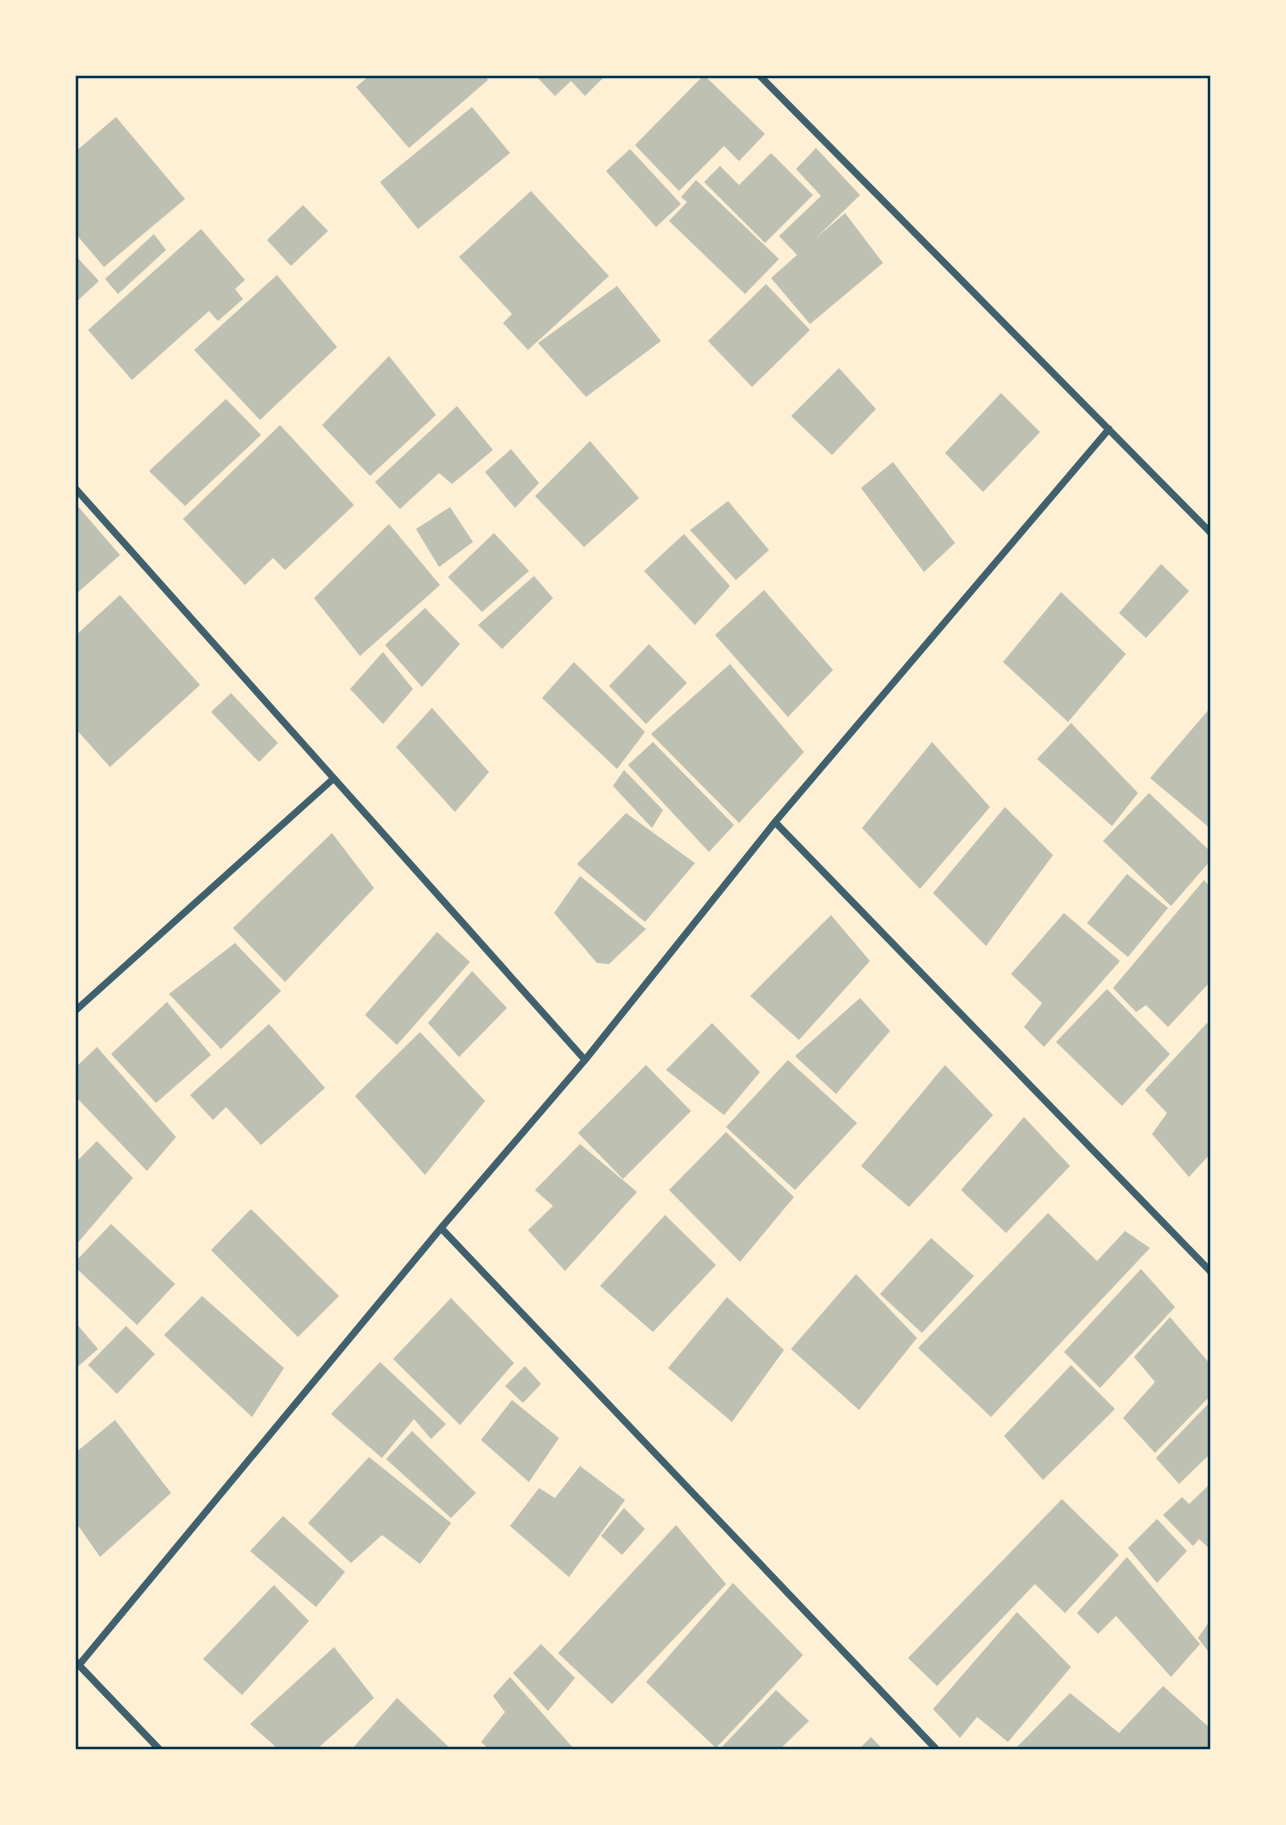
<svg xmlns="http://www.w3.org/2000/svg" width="1286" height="1825" font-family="'Noto Sans',sans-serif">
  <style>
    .building { fill: #bec0b2 }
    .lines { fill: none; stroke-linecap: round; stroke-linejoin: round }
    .minor { stroke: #3f606c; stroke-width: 7 }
    .neatline { fill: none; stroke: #003049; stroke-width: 2.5 }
  </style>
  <rect width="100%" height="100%" fill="#fdf0d5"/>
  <!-- building -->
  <path class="building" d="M 370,75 L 485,75 L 488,80 L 409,148 L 356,87 Z
    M 535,75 L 606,75 L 585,96 L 571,81 L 555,96 Z
    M 704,75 L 765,134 L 739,161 L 724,146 L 679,191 L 635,145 Z
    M 472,107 L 510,153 L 418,229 L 380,182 Z
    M 116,117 L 185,199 L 104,267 L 75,233 L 75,152 Z
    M 816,148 L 860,195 L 816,238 L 845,213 L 883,263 L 810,324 L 771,278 L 797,255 L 779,236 L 821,196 L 796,169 Z
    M 630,149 L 681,204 L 656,227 L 606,171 Z
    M 771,153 L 813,195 L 765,243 L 704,182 L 720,166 L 739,185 Z
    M 696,180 L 779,259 L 745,294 L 669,221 L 687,202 L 681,197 Z
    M 531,191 L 609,276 L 528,350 L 503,323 L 512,314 L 459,257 Z
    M 303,205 L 328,231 L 291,266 L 267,240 Z
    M 201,229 L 245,280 L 235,289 L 243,299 L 218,321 L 209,311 L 132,380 L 88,330 Z
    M 154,234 L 166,250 L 118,294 L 105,279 Z
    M 75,255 L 99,281 L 75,303 Z
    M 277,275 L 337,347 L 260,420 L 194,350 Z
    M 766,284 L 810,330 L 752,387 L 708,341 Z
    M 617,286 L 661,341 L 586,397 L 538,343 Z
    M 389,356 L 436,415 L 370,476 L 322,425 Z
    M 839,368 L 876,409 L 832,455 L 791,416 Z
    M 1001,393 L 1040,432 L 983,492 L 945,453 Z
    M 226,399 L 261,435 L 185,506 L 149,471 Z
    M 457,406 L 493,450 L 452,484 L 439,473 L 400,509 L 375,482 Z
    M 280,425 L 354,505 L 285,570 L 273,558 L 245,585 L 183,519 Z
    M 590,441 L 639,498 L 584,547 L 535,496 Z
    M 511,449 L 539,483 L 515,508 L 485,472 Z
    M 893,462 L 955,543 L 924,572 L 861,488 Z
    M 728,501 L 769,550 L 736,580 L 690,530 Z
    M 75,503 L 120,555 L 75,595 Z
    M 450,507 L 473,542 L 439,567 L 416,529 Z
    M 389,524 L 440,585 L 360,656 L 314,598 Z
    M 494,533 L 529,571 L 482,612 L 448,577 Z
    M 684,534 L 730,586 L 695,625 L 644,571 Z
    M 1161,564 L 1189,591 L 1146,638 L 1119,613 Z
    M 534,576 L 553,598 L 502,649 L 478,625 Z
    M 764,590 L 833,670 L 788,717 L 715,635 Z
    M 1061,592 L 1126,654 L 1068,722 L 1003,662 Z
    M 120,595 L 200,685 L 110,767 L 75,728 L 75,636 Z
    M 425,608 L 460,644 L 422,687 L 385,645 Z
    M 649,644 L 687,683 L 646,724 L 609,686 Z
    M 383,652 L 413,689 L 383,724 L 350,689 Z
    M 574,662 L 645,732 L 617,769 L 542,698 Z
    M 730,664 L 804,752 L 739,823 L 651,734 Z
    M 231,693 L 278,743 L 259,762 L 211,712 Z
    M 1211,707 L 1211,829 L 1150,778 Z
    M 432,708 L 489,772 L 455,812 L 396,747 Z
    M 1071,723 L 1138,793 L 1112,826 L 1037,759 Z
    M 653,742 L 734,825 L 709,852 L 628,765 Z
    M 932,742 L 990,807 L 920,889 L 862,828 Z
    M 624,770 L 663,810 L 652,828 L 613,786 Z
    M 1149,793 L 1211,852 L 1211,860 L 1171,906 L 1103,841 Z
    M 1005,807 L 1053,855 L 986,946 L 933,893 Z
    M 626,813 L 695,863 L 645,922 L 577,864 Z
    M 332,833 L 374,888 L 285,982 L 233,928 Z
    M 1127,874 L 1168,908 L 1128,957 L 1087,923 Z
    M 580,876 L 646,929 L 609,964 L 597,963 L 554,913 Z
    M 1204,880 L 1211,888 L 1211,981 L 1168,1027 L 1146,1005 L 1136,1012 L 1113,988 Z
    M 1064,913 L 1120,961 L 1044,1047 L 1024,1027 L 1042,1003 L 1011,974 Z
    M 831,915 L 870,961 L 799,1040 L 750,996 Z
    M 437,932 L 470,962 L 397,1045 L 365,1015 Z
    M 235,943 L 281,991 L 221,1049 L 169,994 Z
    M 472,971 L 507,1008 L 459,1057 L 428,1023 Z
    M 1107,989 L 1170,1054 L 1122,1106 L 1056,1042 Z
    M 860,998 L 890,1031 L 836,1094 L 795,1056 Z
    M 167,1002 L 211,1055 L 156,1103 L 111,1054 Z
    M 712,1023 L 760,1072 L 724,1115 L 666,1070 Z
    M 1207,1023 L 1211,1027 L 1211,1153 L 1189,1177 L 1152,1134 L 1167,1113 L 1145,1090 Z
    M 269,1024 L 325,1088 L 261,1145 L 226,1107 L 213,1120 L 190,1095 Z
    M 420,1032 L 485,1101 L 425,1175 L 355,1096 Z
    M 97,1047 L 176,1137 L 147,1171 L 75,1096 L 75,1068 Z
    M 788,1060 L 857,1123 L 795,1190 L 726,1127 Z
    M 646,1065 L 691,1111 L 623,1179 L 578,1133 Z
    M 945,1065 L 993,1115 L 909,1207 L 861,1166 Z
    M 1024,1117 L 1070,1166 L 1006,1233 L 961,1190 Z
    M 726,1132 L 794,1197 L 740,1262 L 669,1190 Z
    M 97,1141 L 133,1178 L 75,1246 L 75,1163 Z
    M 580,1144 L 637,1192 L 565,1271 L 528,1230 L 553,1206 L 535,1190 Z
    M 251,1209 L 339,1296 L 298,1337 L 211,1250 Z
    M 1048,1213 L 1097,1261 L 1125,1231 L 1150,1248 L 991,1417 L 918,1348 Z
    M 665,1215 L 716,1265 L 653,1332 L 600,1286 Z
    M 111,1224 L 175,1284 L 137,1325 L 75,1267 L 75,1262 Z
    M 931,1238 L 974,1276 L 922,1333 L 880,1294 Z
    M 1141,1269 L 1175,1307 L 1100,1388 L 1064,1352 Z
    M 856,1274 L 917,1338 L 859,1410 L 791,1349 Z
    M 202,1296 L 284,1368 L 252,1417 L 164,1335 Z
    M 727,1297 L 784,1350 L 732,1422 L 668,1368 Z
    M 451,1298 L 514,1363 L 460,1425 L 393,1359 Z
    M 1170,1317 L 1211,1365 L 1211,1395 L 1155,1453 L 1123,1418 L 1155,1382 L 1134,1357 Z
    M 75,1322 L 98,1349 L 75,1369 Z
    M 126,1326 L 155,1354 L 117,1394 L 88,1365 Z
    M 380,1362 L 446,1424 L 431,1439 L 414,1419 L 382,1458 L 331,1414 Z
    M 1071,1365 L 1115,1409 L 1043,1480 L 1004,1436 Z
    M 525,1366 L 541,1384 L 523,1403 L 505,1386 Z
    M 512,1400 L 559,1438 L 529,1482 L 481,1440 Z
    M 1211,1401 L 1211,1453 L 1179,1484 L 1156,1458 Z
    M 115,1420 L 171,1493 L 100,1557 L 75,1521 L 75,1453 Z
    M 412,1431 L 476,1493 L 451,1518 L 386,1459 Z
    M 369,1457 L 451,1523 L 420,1564 L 382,1535 L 351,1563 L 308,1523 Z
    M 580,1466 L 625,1500 L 569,1577 L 510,1526 L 539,1488 L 555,1498 Z
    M 1211,1483 L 1211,1550 L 1199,1539 L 1193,1546 L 1163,1515 L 1182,1497 L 1189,1504 Z
    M 1062,1499 L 1119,1555 L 1065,1613 L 1035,1584 L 937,1686 L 908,1658 Z
    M 624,1508 L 645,1529 L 622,1555 L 601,1536 Z
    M 283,1516 L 345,1572 L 316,1607 L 250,1551 Z
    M 1157,1519 L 1187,1551 L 1157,1583 L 1128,1548 Z
    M 676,1525 L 726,1584 L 612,1704 L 558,1653 Z
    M 1127,1557 L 1200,1644 L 1171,1677 L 1116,1616 L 1098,1634 L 1077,1613 Z
    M 733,1583 L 803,1655 L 716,1748 L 646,1682 Z
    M 274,1585 L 309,1621 L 242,1695 L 203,1659 Z
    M 1017,1612 L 1071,1667 L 1008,1742 L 977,1717 L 960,1738 L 933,1709 Z
    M 1211,1619 L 1211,1655 L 1198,1638 Z
    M 541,1644 L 575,1678 L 548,1711 L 513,1673 Z
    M 334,1647 L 374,1698 L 316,1750 L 279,1750 L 250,1724 Z
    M 510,1677 L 575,1750 L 490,1750 L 481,1742 L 505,1712 L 493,1696 Z
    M 1163,1686 L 1211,1729 L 1211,1750 L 1014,1750 L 1070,1693 L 1119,1733 Z
    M 776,1690 L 809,1721 L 779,1750 L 719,1750 Z
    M 397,1698 L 452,1750 L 351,1750 Z
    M 871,1737 L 884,1750 L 858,1750 Z"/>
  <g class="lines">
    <!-- minor -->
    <path class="minor" d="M 759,75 L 1211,533
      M 75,488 L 585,1060
      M 775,822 L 1211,1272
      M 75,1011 L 333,779
      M 441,1228 L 937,1750
      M 75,1661 L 160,1750
      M 79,1665 L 441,1228 L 585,1060 L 775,822 L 1109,429"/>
  </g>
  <!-- border -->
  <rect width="1286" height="1825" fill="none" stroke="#fdf0d5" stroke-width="154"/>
  <rect x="77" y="77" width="1132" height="1671" class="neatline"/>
</svg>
